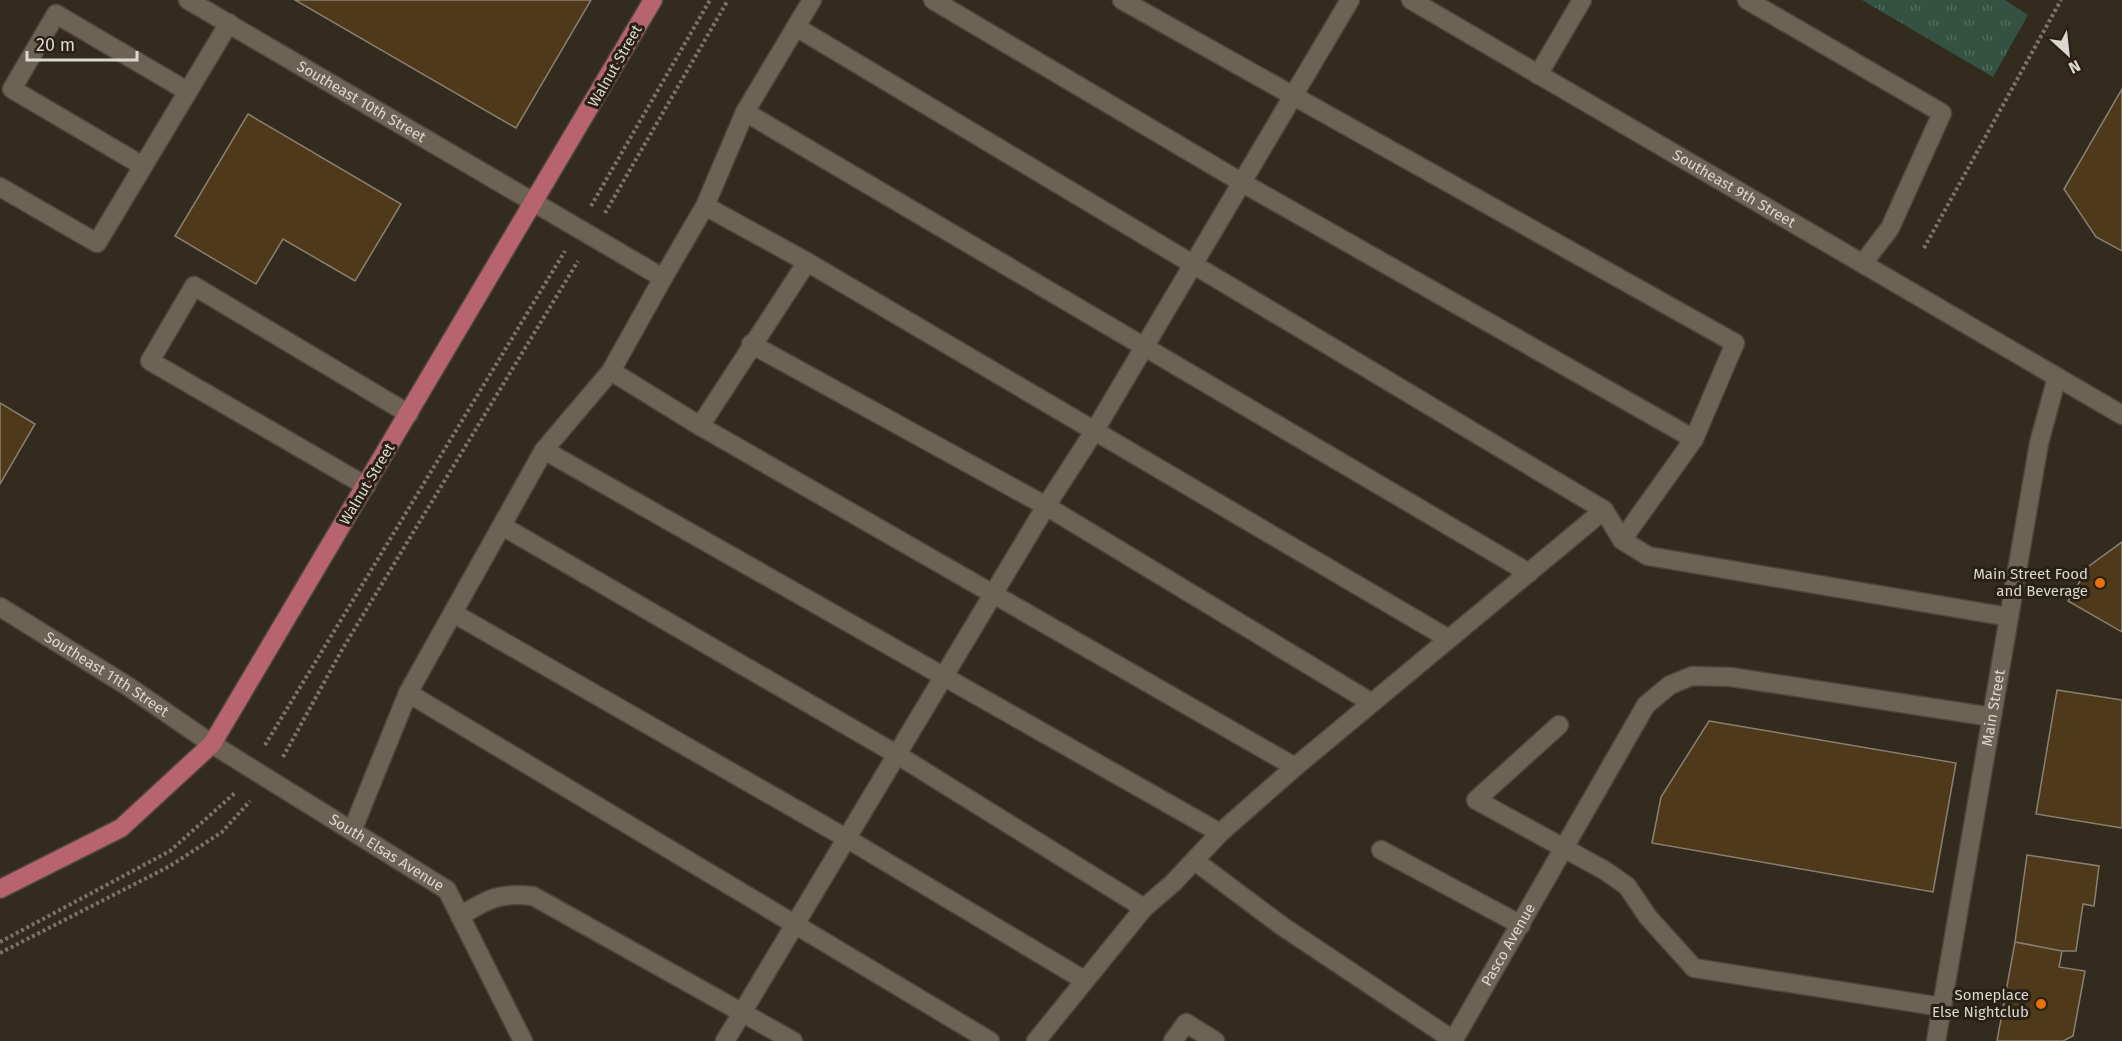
<svg xmlns="http://www.w3.org/2000/svg" width="2122" height="1041" font-family="'Fira Sans',sans-serif">
  <style>
    .grass { fill: url(#grass-tufts) }
    .building { fill: #4e391a; stroke: #8a8071; stroke-width: 1.5 }
    .lines { fill: none; stroke-linecap: round; stroke-linejoin: round }
    .minor-casing { stroke: #4d463b; stroke-width: 21 }
    .major-casing { stroke: #4d463b; stroke-width: 21 }
    .path { stroke: #7b7469; stroke-width: 4; stroke-dasharray: 3 3; stroke-linecap: butt }
    .minor { stroke: #6d6355; stroke-width: 18 }
    .major { stroke: #b7646f; stroke-width: 18 }
    .food-dot { fill: #e8710a; stroke: #292115; stroke-width: 2 }
    .labels { text-anchor: middle; dominant-baseline: central; stroke-width: 6; stroke-linejoin: round; paint-order: stroke }
    .street-label { font-size: 15px; fill: #dcd7cf; stroke: #292115 }
    .poi-label { font-size: 15px; fill: #dcd7cf; stroke: #292115; text-anchor: end }
  </style>
  <defs>
    <pattern id="grass-tufts" width="24" height="20" patternUnits="userSpaceOnUse" patternTransform="scale(1.5)"><rect width="24" height="20" fill="#345242"/><path d="M3 7l-1-3M5 7V3M7 7l1-3M15 17l-1-3M17 17v-4M19 17l1-3" fill="none" stroke="#516a5c"/></pattern>
  </defs>
  <rect width="100%" height="100%" fill="#332b1e"/>
  <!-- grass -->
  <path class="grass" d="M 1862,0 L 2005,0 L 2028,15 L 1993,77 Z"/>
  <!-- building -->
  <path class="building" d="M 295,0 L 591,0 L 516,128 Z
    M 2122,89 L 2122,251 L 2096,237 L 2064,189 Z
    M 248,114 L 401,204 L 355,281 L 283,239 L 256,284 L 175,236 Z
    M 0,403 L 35,424 L 0,484 Z
    M 2122,542 L 2122,632 L 2068,601 L 2089,566 Z
    M 2057,690 L 2122,700 L 2122,828 L 2036,814 Z
    M 1709,721 L 1956,763 L 1933,892 L 1652,843 L 1661,797 Z
    M 2027,855 L 2099,866 L 2094,906 L 2083,904 L 2076,951 L 2062,951 L 2015,942 Z
    M 2015,942 L 2062,951 L 2059,967 L 2085,971 L 2073,1036 L 2063,1041 L 1997,1041 Z"/>
  <g class="lines">
    <!-- minor casing -->
    <g class="minor-casing">
      <g id="minor">
        <path id="s1" d="M 188,0 L 663,278 L 611,371 L 544,450 L 408,693 L 352,831"/>
        <path d="M 933,0 L 1241,182 L 1694,439"/>
        <path d="M 1122,0 L 1735,343 L 1694,439 L 1622,540"/>
        <path id="s2" d="M 1411,0 L 2122,415"/>
        <path d="M 1747,0 L 1942,113 L 1890,228 L 1864,262"/>
        <path d="M 796,27 L 1604,510"/>
        <path d="M 1538,75 L 1582,0"/>
        <path d="M 745,112 L 1529,573"/>
        <path d="M 143,166 L 12,89 L 56,14 L 187,91"/>
        <path d="M 0,187 L 97,243 L 229,23"/>
        <path d="M 807,262 L 1449,639"/>
        <path d="M 663,278 L 705,206 L 745,112 L 812,0"/>
        <path d="M 751,344 L 1046,506 L 1372,703"/>
        <path d="M 611,371 L 700,426 L 807,262 L 705,206"/>
        <path d="M 700,426 L 1295,767"/>
        <path d="M 544,450 L 1220,833"/>
        <path d="M 366,486 L 150,361 L 194,286 L 409,414"/>
        <path d="M 502,526 L 896,754 L 1144,908"/>
        <path id="s3" d="M 0,607 L 129,687 L 212,744 L 447,890 L 523,1041"/>
        <path d="M 453,613 L 846,838 L 1084,980"/>
        <path d="M 408,693 L 990,1041"/>
        <path d="M 1559,725 L 1476,800 L 1604,870 L 1627,886 L 1648,917 L 1694,968 L 1942,1007"/>
        <path d="M 1381,850 L 1521,925"/>
        <path d="M 1195,861 L 1282,926 L 1453,1040"/>
        <path d="M 460,916 C 488,899 500,892 533,896 L 793,1041"/>
        <path d="M 725,1041 L 1046,506 L 1095,430 L 1350,0"/>
        <path d="M 1036,1041 L 1144,908 L 1173,883 L 1220,833 L 1295,767 L 1604,510 L 1622,540 L 1648,556 L 2009,617"/>
        <path d="M 1173,1041 L 1186,1023 L 1215,1041"/>
        <path id="s4" d="M 1453,1041 L 1646,705 L 1670,685 L 1692,676 L 1731,677 L 1992,717"/>
        <path id="s5" d="M 1936,1041 L 2039,443 L 2057,377"/>
      </g>
    </g>
    <!-- major casing -->
    <g class="major-casing">
      <path id="major" d="M 0,889 L 121,828 L 212,744 L 653,0"/>
    </g>
    <!-- path -->
    <path class="path" d="M 591,206 L 710,0
      M 605,213 L 728,0
      M 1924,248 L 2061,0
      M 265,745 L 565,251
      M 283,757 L 343,648 L 578,261
      M 0,942 L 170,851 L 236,792
      M 0,953 L 170,866 L 222,832 L 250,801"/>
    <!-- minor -->
    <use href="#minor" class="minor"/>
    <!-- major -->
    <use href="#major" class="major"/>
  </g>
  <!-- markers -->
  <g class="food-dot">
    <circle cx="2100" cy="583" r="6"/>
    <circle cx="2041" cy="1004" r="6"/>
  </g>
  <g class="labels">
    <!-- street labels -->
    <g class="street-label">
      <text transform="translate(615 66) rotate(-60)">Walnut Street</text>
      <text stroke="none"><textPath href="#s1" startOffset="201">Southeast 10th Street</textPath></text>
      <text stroke="none"><textPath href="#s2" startOffset="374">Southeast 9th Street</textPath></text>
      <text transform="translate(367 484) rotate(-59)">Walnut Street</text>
      <text stroke="none"><textPath href="#s3" startOffset="126">Southeast 11th Street</textPath></text>
      <text stroke="none"><textPath href="#s5" startOffset="338">Main Street</textPath></text>
      <text stroke="none"><textPath href="#s3" startOffset="458">South Elsas Avenue</textPath></text>
      <text stroke="none"><textPath href="#s4" startOffset="111">Pasco Avenue</textPath></text>
    </g>
    <!-- poi labels -->
    <g class="poi-label">
      <text x="2088" y="574">Main Street Food<tspan x="2088" dy="17">and Beverage</tspan></text>
      <text x="2029" y="995">Someplace<tspan x="2029" dy="17">Else Nightclub</tspan></text>
    </g>
  </g>
  <!-- north arrow -->
  <g transform="translate(2068 54) rotate(153)" stroke="#292115" stroke-width="4.5" paint-order="stroke">
  <path d="M0-4.5L10 22L0 15L-10 22Z" fill="#dcd7cf"/>
  <text y="-9" font-size="16" font-weight="bold" text-anchor="middle" fill="#dcd7cf">N</text>
  </g>
  <!-- scale -->
  <path d="M27 51v9h110v-9" fill="none" stroke="#dcd7cf" stroke-width="3"/>
  <text x="36" y="51" font-size="18" fill="#dcd7cf" stroke="#292115" stroke-width="4.5" paint-order="stroke">20 m</text>
</svg>
